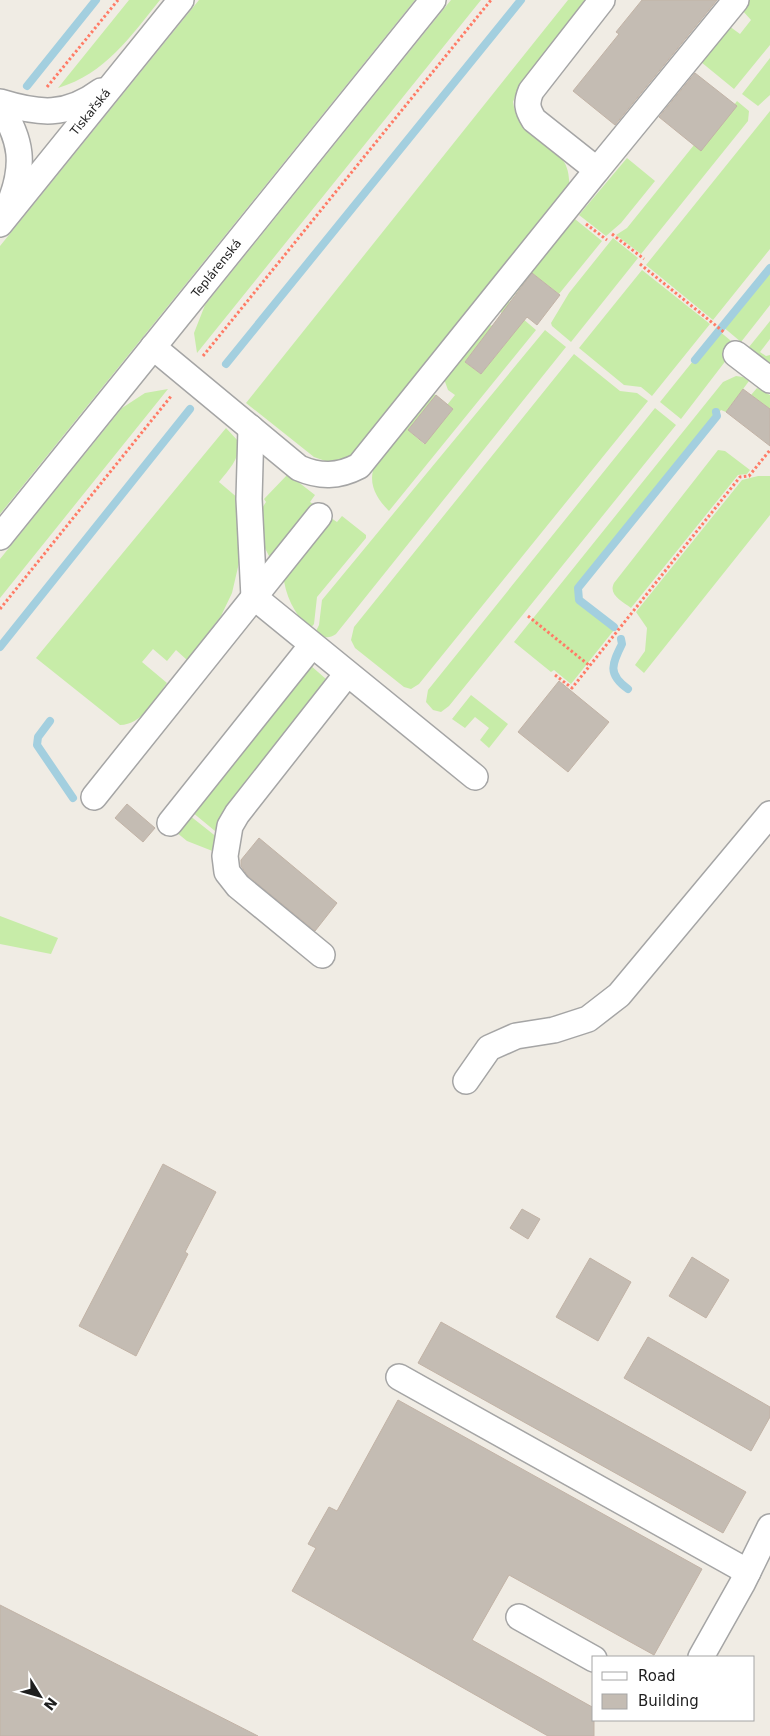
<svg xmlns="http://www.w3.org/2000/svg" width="770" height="1736" font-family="'DejaVu Sans',sans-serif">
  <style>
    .grass { fill: #c7eca8 }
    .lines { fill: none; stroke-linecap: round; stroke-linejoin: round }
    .stream { stroke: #a3cfdf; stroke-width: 8 }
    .building { fill: #c4bcb3; stroke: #c2b3a6 }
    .minor-casing { stroke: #a5a5a5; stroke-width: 28 }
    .path { stroke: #ff7b66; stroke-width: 3; stroke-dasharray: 2.5 2.5; stroke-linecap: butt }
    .minor { stroke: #fff; stroke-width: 25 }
    .labels { text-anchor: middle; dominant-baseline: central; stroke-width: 4.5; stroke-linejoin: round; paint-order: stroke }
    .street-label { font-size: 12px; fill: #1e1e1e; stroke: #fff }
  </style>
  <rect width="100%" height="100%" fill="#f0ece4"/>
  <!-- grass -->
  <path class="grass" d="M 129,0 L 160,0 C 131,36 105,74 58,88 Z
    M 199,0 L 415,0 L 0,514 L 0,246 Z
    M 451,0 L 481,0 L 197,353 L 194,333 L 205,305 Z
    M 568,0 L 588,0 L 519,86 L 513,102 C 519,144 578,142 568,191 L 352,457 L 331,463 L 314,457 L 246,403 Z
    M 749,0 L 770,0 L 770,45 L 734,89 L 701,62 L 729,26 L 740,34 L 751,20 L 742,10 Z
    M 770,58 L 770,95 L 758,106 L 742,94 Z
    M 737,101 L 749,111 L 748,121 L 641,254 L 616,235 L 627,228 L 694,145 L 701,150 Z
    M 770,111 L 770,249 L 713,320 L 646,265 Z
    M 627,158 L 655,181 L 621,223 L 606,236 L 579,215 Z
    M 570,215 L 602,241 L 559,294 L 532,273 L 509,302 L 517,309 L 515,312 L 536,330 L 389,511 C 378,500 369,487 373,470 C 375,460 421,405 431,393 L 436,395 L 408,430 L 424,444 L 453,409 L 447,405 L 455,395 L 448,390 L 444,379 L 486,324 L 493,326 L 465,362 L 481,374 L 509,339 L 500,308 Z
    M 613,238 L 638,258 L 571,342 L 552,326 L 551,323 L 569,293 Z
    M 770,266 L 770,305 L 741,342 L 722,326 Z
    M 642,270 L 710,324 L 652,396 L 641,387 L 624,385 L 579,348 Z
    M 770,321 L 770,339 L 760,352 L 766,356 L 770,355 L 770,364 L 751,352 L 749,347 Z
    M 545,330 L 566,347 L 336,634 C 327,640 323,637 316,631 L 319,625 L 322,600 Z
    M 718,330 L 737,346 L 681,419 L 660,402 Z
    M 574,354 L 620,391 L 637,393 L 648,401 L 419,684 L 411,689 L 404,687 L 355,648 L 351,640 L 354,627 Z
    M 736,376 L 743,377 L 749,381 L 726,412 L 721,410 L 576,589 L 577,600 L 614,630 L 571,684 L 554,670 L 551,672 L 514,642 L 723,382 Z
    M 757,388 L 770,395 L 770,409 L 751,395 Z
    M 168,389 L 0,598 L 0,559 L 122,408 L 145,393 Z
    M 655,408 L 676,425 L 449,706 L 441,712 L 433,710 L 426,702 L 428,690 Z
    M 226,428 L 239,442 C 240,459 229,469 219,482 L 239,499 L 241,554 L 232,593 L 221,616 L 187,660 L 176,650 L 167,661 L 153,649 L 142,662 L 167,683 C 155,699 142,725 120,725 L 36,658 Z
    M 718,450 L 725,451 L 750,470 L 747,474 L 738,475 L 631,608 C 622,601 608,595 614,583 Z
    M 288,474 L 315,495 L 310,502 L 319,508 L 271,560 L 264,546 L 259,513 L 266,502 L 264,499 Z
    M 758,476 L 770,476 L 770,515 L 644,673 L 635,665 L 645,651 L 647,628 L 636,612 L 742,480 Z
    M 328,516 L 337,522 L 342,516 L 366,535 L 366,538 L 317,597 L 314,624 L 309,630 C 294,611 285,597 283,573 Z
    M 310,665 L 326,679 L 328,685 L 325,689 L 215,831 L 192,812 Z
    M 471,695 L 508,724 L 489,748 L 480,740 L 489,728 L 475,717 L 465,728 L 452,719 Z
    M 189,815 L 218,838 L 215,852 L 187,841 L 176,832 Z
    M 0,916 L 58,938 L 51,954 L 0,944 Z"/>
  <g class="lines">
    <!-- stream -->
    <path class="stream" d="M 27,86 L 96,0
      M 695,360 L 770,268
      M 226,364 L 521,0
      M 614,627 L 579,600 L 578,588 L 717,416 L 716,412
      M 621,639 L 622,644 C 612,664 607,674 628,689
      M 0,647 L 190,409
      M 50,721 L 38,737 L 37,745 L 73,798"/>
  </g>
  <!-- building -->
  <path class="building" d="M 642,0 L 717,0 L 615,125 L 573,91 L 619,34 L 616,32 Z
    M 695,73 L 737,106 L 701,151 L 659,117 Z
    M 532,273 L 560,295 L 537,325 L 527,317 L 481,374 L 465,362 Z
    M 743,389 L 770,409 L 770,446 L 726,412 Z
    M 436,395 L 453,409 L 425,444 L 408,430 Z
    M 559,681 L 609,722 L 568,772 L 518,732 Z
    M 127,804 L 155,828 L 143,842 L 115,818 Z
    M 259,838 L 337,903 L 315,931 L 248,876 L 241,866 L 241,860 Z
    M 163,1164 L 216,1192 L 185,1252 L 188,1254 L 136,1356 L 79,1326 Z
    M 522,1209 L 540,1219 L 528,1239 L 510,1228 Z
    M 692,1257 L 729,1280 L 706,1318 L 669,1296 Z
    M 590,1258 L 631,1282 L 598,1341 L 556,1317 Z
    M 441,1322 L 746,1492 L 723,1533 L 418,1363 Z
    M 648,1337 L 770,1407 L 770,1417 L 751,1451 L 624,1378 Z
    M 398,1400 L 702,1569 L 654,1655 L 509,1575 L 472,1640 L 594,1708 L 594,1736 L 548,1736 L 292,1591 L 316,1548 L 308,1544 L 329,1507 L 337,1511 Z
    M 0,1605 L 258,1736 L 0,1736 Z"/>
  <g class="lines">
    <!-- minor casing -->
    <g class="minor-casing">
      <g id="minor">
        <path d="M 0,102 C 39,114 66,117 101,91"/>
        <path d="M 0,106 C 22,140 25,165 10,203"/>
        <path d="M 597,170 L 736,0"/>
        <path id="s1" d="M 0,224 L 181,0"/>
        <path d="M 153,347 L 299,468 C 320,477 338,477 359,466 L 597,170 L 534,120 C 527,109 526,103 531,91 L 602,0"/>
        <path d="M 736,354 L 770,380"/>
        <path d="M 251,428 L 249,499 L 254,597 L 475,777"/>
        <path id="s2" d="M 0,537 L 433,0"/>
        <path d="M 94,797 L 319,516"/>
        <path d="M 170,823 L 312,645"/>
        <path d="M 322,955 L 238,886 L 227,872 L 225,856 L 230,826 L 237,814 L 347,674"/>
        <path d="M 466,1081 L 489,1048 L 516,1036 L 554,1030 L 588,1019 L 619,995 L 770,814"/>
        <path d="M 399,1377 L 748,1572"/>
        <path d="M 519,1617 L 594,1659"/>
        <path d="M 701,1657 L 742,1584 L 770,1527"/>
      </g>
    </g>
    <!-- path -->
    <path class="path" d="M 47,87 L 118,0
      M 586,224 L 607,240
      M 612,234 L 644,259
      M 640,264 L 725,333
      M 203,356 L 491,0
      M 0,609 L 172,395
      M 528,616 L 590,666
      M 555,675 L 572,688 L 740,477 L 749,476 L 770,450"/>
    <!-- minor -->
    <use href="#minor" class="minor"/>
  </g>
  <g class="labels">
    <!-- street labels -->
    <g class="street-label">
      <text stroke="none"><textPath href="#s1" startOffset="144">Tiskařská</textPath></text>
      <text stroke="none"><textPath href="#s2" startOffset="345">Teplárenská</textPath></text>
    </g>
  </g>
  <!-- legend -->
  <rect x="592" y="1656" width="162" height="65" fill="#ffffff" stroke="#a5a5a5"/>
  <rect x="602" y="1672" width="25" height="8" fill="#ffffff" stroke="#a5a5a5"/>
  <text x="638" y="1681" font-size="15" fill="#1e1e1e">Road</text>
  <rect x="602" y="1694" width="25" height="15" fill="#c4bcb3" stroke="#a5a5a5"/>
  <text x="638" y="1706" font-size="15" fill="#1e1e1e">Building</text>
  <!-- north arrow -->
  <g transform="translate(40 1696) rotate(127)" stroke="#ffffff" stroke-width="4" paint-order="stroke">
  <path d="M0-4L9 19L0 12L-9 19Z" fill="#1e1e1e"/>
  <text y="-8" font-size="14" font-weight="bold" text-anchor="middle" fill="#1e1e1e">N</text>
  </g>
</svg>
